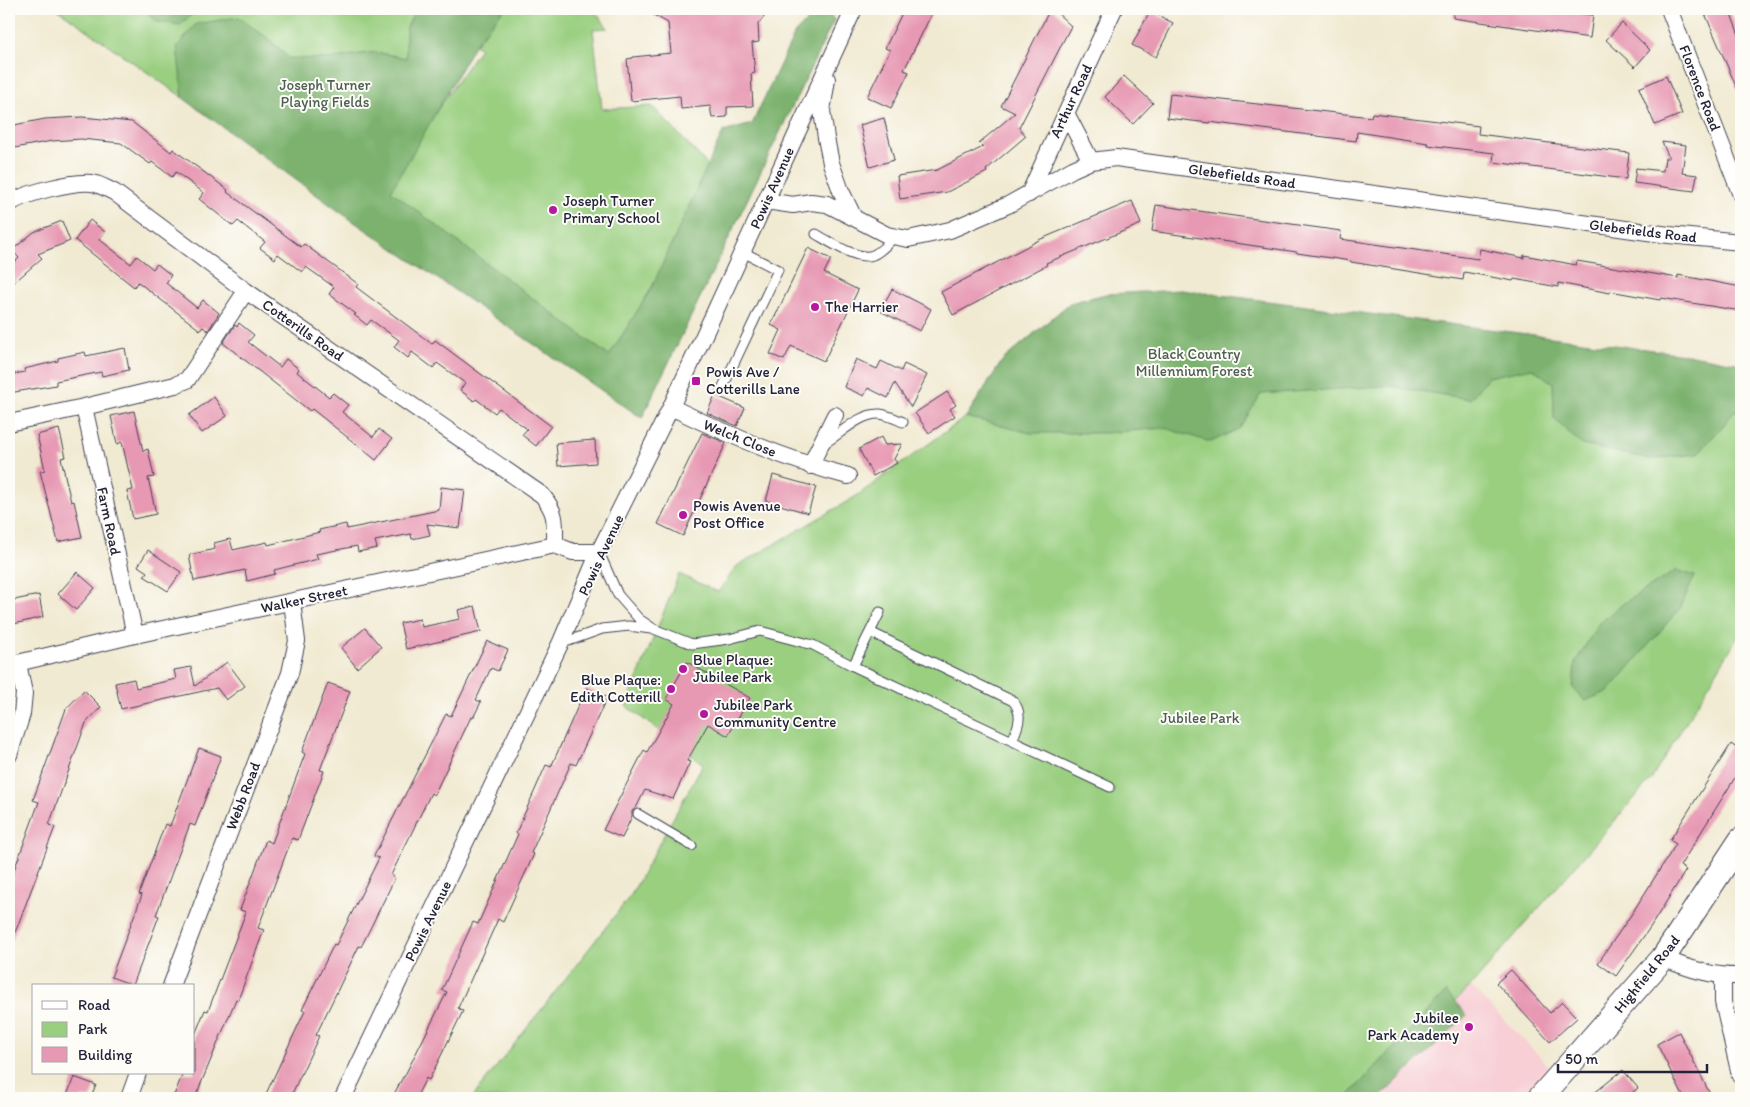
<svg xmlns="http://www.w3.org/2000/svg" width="1750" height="1107" font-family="Itim,sans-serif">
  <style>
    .built { fill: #f7cfd5 }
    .green { fill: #9acf80; stroke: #5e785e }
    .forest { fill: #7bb26e; stroke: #4e6a54 }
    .building { fill: #e799b3 }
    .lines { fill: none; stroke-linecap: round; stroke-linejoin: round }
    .lane-casing { stroke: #414052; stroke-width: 11 }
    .street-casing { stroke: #414052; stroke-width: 18 }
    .secondary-casing { stroke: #414052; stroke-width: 26 }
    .lane { stroke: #fff; stroke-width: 9 }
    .street { stroke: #fff; stroke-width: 16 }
    .secondary { stroke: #fff; stroke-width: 24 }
    .poi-dot { fill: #b5179e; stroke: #fdfcf7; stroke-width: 2 }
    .labels { text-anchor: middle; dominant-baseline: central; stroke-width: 4; stroke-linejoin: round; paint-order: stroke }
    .park-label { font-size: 15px; fill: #4c5f53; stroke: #fdfcf7 }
    .street-label { font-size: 15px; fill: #22223b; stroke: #fdfcf7 }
    .poi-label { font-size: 15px; fill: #22223b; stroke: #fdfcf7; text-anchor: start }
  </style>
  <rect width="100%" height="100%" fill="#fdfcf7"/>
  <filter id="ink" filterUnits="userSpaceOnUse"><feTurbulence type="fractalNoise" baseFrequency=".02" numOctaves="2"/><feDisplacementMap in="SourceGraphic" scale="10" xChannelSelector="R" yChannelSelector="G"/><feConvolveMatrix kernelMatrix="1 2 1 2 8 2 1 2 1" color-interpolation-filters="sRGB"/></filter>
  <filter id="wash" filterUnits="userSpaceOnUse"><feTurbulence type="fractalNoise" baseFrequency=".0096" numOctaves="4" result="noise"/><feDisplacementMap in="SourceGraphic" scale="20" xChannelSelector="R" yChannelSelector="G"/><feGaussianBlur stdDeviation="1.12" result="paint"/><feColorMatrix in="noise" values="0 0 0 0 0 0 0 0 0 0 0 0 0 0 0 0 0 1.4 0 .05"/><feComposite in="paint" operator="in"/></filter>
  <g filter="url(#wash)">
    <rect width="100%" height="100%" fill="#f1ead2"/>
    <!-- built -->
    <path class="built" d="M 1471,986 L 1551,1068 L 1523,1098 L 1352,1098 Z"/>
    <!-- green -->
    <path class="green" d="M 57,9 L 477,9 L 359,202 L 245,141 Z
      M 504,9 L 593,9 L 608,28 L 593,29 L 602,109 L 652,106 L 719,177 L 632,344 L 609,356 L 378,196 L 480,48 L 475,44 Z
      M 1106,294 L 1741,364 L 1741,632 L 1652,778 L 1471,986 L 1352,1098 L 472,1098 L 631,895 L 703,764 L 626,706 L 679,574 L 718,592 L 737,566 L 855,497 L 966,417 L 1003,360 L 1070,303 Z"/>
    <!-- forest -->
    <path class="forest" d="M 144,9 L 198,9 L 180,25 L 157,22 Z
      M 416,9 L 504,9 L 475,44 L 391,191 L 609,356 L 651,289 L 723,132 L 752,124 L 795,33 L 816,12 L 828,10 L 834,20 L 642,418 L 347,217 L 183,98 L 177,47 L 196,24 L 238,17 L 269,39 L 289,58 L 327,59 L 375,52 L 406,58 L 406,29 Z
      M 1181,290 L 1692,355 L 1741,364 L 1741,411 L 1734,411 L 1723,426 L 1697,454 L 1650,459 L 1582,445 L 1554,419 L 1553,383 L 1532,368 L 1488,377 L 1470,399 L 1387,386 L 1261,394 L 1240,428 L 1211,442 L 1164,428 L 1105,433 L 1030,433 L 966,417 L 1003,360 L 1070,303 L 1106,294 Z
      M 1677,570 L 1695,576 L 1680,608 L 1609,691 L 1585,701 L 1573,688 L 1575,663 L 1599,623 L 1624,603 Z
      M 1446,992 L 1467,1015 L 1379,1098 L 1346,1098 Z"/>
    <g id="blocks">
      <!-- building -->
      <path class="building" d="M 643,9 L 771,9 L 758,24 L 759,42 L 752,43 L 755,73 L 751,74 L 753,106 L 727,107 L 727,117 L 712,118 L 710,106 L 681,109 L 680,96 L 631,101 L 627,59 L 633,58 L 633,57 L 671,53 L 668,23 Z
        M 904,9 L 934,9 L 904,70 L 909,72 L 891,108 L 867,97 L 890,50 L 885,48 Z
        M 1050,9 L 1053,9 L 1071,26 L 1019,128 L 1026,136 L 986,170 L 987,172 L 947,192 L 900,199 L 897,176 L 937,170 L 983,147 L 979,143 L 1015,113 L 1001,106 Z
        M 1453,9 L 1539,9 L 1593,15 L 1590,38 L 1453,18 Z
        M 1703,9 L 1729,9 L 1741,40 L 1741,98 Z
        M 1150,11 L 1173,23 L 1156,57 L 1132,45 Z
        M 1622,23 L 1650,50 L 1635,67 L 1606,40 Z
        M 1124,76 L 1153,103 L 1133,124 L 1105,97 Z
        M 1666,76 L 1682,114 L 1655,125 L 1639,88 Z
        M 1170,94 L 1371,117 L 1372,113 L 1479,126 L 1478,134 L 1629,153 L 1626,179 L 1493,162 L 1494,153 L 1428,145 L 1428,143 L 1357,132 L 1356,141 L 1209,122 L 1209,123 L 1167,118 Z
        M 82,117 L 132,122 L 171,152 L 173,149 L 228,190 L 227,192 L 301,247 L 304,244 L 358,284 L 356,287 L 432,344 L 435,340 L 551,426 L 536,446 L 522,435 L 527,429 L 499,408 L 495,413 L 476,399 L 474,401 L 460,390 L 465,383 L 437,363 L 433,368 L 412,352 L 408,358 L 394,347 L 399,340 L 371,320 L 367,325 L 354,315 L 356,314 L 329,294 L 334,287 L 306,267 L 302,272 L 278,254 L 275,259 L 260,248 L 265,242 L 238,221 L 233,226 L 199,199 L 204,193 L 176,172 L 172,177 L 152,162 L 150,164 L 121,143 L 81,139 L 52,141 L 9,149 L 9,126 L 45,119 Z
        M 884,118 L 894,160 L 870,167 L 860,125 Z
        M 1662,142 L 1686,145 L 1682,173 L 1697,175 L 1694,191 L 1634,183 L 1636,168 L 1663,171 L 1665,158 L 1669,158 Z
        M 1132,201 L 1141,224 L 1046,263 L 1047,265 L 953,315 L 941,292 L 1041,239 Z
        M 1156,205 L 1341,231 L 1340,239 L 1478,259 L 1480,249 L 1524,258 L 1524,255 L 1576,265 L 1577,261 L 1678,278 L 1678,275 L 1741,287 L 1741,311 L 1661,298 L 1660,300 L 1610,291 L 1610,293 L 1558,283 L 1558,287 L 1514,279 L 1513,281 L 1464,272 L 1463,280 L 1351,262 L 1351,261 L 1297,253 L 1297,252 L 1152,231 Z
        M 90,220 L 105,232 L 99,239 L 131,264 L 137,256 L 153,269 L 157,264 L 171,275 L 166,283 L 197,308 L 203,300 L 219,313 L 208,331 L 203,327 L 200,330 L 138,282 L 134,287 L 75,240 Z
        M 62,221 L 70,241 L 38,254 L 42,258 L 9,287 L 9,267 L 19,258 L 12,250 L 34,232 Z
        M 808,248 L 831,259 L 824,273 L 858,290 L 824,361 L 791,346 L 784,360 L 770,354 L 781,330 L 771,325 Z
        M 892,289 L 931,309 L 920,331 L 880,311 Z
        M 239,323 L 254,335 L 248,342 L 280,367 L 286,359 L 299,369 L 297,372 L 329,397 L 333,393 L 348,405 L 342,412 L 373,437 L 379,429 L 392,439 L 376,460 L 312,409 L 310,411 L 223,343 L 235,325 L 237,327 Z
        M 125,348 L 129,370 L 102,376 L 101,372 L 56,381 L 56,385 L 9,393 L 9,375 L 25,372 L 24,369 L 58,361 L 58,358 L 85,352 L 86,356 Z
        M 856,359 L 877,369 L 881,361 L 901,371 L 904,364 L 927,375 L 911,407 L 895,383 L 888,398 L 868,388 L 864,396 L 844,387 Z
        M 947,392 L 956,405 L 950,409 L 955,416 L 929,433 L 915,413 Z
        M 715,395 L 745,408 L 737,426 L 707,413 Z
        M 214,397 L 227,416 L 202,433 L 189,415 Z
        M 134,411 L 143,451 L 148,449 L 154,477 L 148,478 L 156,514 L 133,519 L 127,491 L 133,490 L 122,442 L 117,444 L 111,416 Z
        M 59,429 L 66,457 L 61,458 L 71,502 L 74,501 L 82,537 L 58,542 L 40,471 L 45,470 L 37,435 Z
        M 702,433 L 726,443 L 683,536 L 658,524 Z
        M 881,437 L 885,445 L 902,444 L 894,459 L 897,463 L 873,476 L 859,449 Z
        M 595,440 L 596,463 L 558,466 L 556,443 Z
        M 773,475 L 816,487 L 808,513 L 766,501 Z
        M 441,487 L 465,490 L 460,528 L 427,524 L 430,535 L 412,539 L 411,534 L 375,541 L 377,548 L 358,552 L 357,546 L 316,554 L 318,559 L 274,570 L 275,574 L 247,581 L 245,570 L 194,581 L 189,555 L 215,549 L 214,543 L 230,539 L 233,550 L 267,542 L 268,545 L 320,532 L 319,530 L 346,524 L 347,529 L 439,510 Z
        M 148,550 L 181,572 L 168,591 L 144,576 L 147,572 L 138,566 Z
        M 77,572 L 95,588 L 76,610 L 58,594 Z
        M 39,595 L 43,617 L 14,624 L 9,601 Z
        M 475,606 L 481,632 L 406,649 L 400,623 L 420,619 L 422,627 L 460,619 L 458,610 Z
        M 365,628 L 381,647 L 357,668 L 341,648 Z
        M 487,641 L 508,650 L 498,671 L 491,668 L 476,700 L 481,702 L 473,718 L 471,717 L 434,795 L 431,793 L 391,875 L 395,878 L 361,947 L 359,946 L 316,1035 L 319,1036 L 290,1098 L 264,1098 L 305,1011 L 302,1010 L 334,944 L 336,945 L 379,858 L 374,856 L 446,714 L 451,716 Z
        M 227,662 L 245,686 L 226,700 L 217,688 L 121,709 L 115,683 L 134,679 L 136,688 L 176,679 L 174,670 L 191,667 L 195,686 Z
        M 687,662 L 750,698 L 728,736 L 708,724 L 687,761 L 690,762 L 673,799 L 645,790 L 636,808 L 632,811 L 632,816 L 622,838 L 603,830 L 644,750 L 647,752 L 674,704 L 666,699 Z
        M 328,683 L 350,691 L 320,770 L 324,771 L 298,840 L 292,838 L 258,928 L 264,930 L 238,1000 L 236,999 L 195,1098 L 173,1098 L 183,1073 L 194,1073 L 194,1037 L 205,1010 L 208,1011 L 246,912 L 240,910 L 266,840 L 272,843 L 305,754 L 302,752 Z
        M 586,688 L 607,697 L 576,765 L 571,763 L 531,853 L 534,854 L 503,922 L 498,919 L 458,1008 L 463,1011 L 429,1080 L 426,1078 L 416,1098 L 392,1098 L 403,1077 L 404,1077 L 447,992 L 442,990 L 473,922 L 478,924 L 518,834 L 516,833 L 546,765 L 551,767 Z
        M 84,690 L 101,707 L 86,723 L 49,825 L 55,827 L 10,946 L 9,946 L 9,884 L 39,802 L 33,800 L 66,709 Z
        M 1731,744 L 1741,751 L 1741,768 L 1680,866 L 1686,870 L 1651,926 L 1616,976 L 1598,963 L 1631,915 L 1676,844 L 1670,840 Z
        M 199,748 L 221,756 L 195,826 L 190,824 L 156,915 L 159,916 L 133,985 L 111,977 L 142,895 L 139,894 L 165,824 L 170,826 Z
        M 1511,970 L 1550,1013 L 1562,1002 L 1577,1018 L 1550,1042 L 1496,983 Z
        M 1679,1032 L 1712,1098 L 1684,1098 L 1657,1044 Z
        M 1623,1070 L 1638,1088 L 1626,1098 L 1588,1098 Z
        M 74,1077 L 96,1085 L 91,1098 L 66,1098 Z"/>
    </g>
  </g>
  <g filter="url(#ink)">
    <use href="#blocks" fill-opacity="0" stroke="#414052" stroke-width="1"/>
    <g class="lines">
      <!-- lane casing -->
      <g class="lane-casing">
        <path id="lane" d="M 816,234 C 830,242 858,261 873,255 C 882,251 888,243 894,237
          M 721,391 L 778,270 L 743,252
          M 823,444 C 840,435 859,413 880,414 C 888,415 896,419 903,422
          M 599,552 L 618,595 L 639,619 L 654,629 L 692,644 L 729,639 L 760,631 L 813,645 L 853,666 L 1110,787
          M 870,632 L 1013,701 C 1024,714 1018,727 1012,741
          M 560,644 L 602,629 L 629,626 L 651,629
          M 853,666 L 880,612
          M 638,814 L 692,846"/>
      </g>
      <!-- street casing -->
      <g class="street-casing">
        <path id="street" d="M 1669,9 L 1741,195
          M 827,79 L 822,111 L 826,138 L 831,163 L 841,191 L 854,218
          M 1066,113 L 1091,161
          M 1029,194 L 1114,9
          M 766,201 L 793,205 L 811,202 L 827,204 L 887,235 L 908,239 L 950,230 L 1008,205 L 1073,169 L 1091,161 L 1116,158 L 1669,235 L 1741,242
          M 9,204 C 24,193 73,181 92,183 C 99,184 107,189 114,192 L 246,291 L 542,495 C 557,513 555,522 555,545
          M 671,407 C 728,435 787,460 848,476
          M 9,423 L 84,407
          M 810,466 L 835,415
          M 135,635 L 84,407 L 175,385 L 187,380 L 246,291
          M 9,665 L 135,635 L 555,545 L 573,552 L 599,552
          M 9,755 L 22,714 L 24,693 L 18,663
          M 1663,958 C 1688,969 1714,977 1741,976
          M 1723,977 L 1723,1002 L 1740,1075
          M 171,986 L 290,673 L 297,641 L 292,602
          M 129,1098 L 138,1073
          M 343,1098 L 560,644 L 599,552 L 671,407 L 854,9"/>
      </g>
      <!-- secondary casing -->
      <g class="secondary-casing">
        <path id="secondary" d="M 1540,1098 L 1663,958 L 1741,840"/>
      </g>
      <!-- lane -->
      <use href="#lane" class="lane"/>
      <!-- street -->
      <use href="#street" class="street"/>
      <!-- secondary -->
      <use href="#secondary" class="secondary"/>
    </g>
  </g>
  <!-- markers -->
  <g class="poi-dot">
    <circle cx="553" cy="210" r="5"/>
    <circle cx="815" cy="307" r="5"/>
    <rect x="691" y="376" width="10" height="10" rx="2.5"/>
    <circle cx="683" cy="515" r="5"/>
    <circle cx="683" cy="669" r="5"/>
    <circle cx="671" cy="689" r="5"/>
    <circle cx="704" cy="714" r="5"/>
    <circle cx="1469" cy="1027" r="5"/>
  </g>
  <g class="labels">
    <!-- park labels -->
    <g class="park-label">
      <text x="325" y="85">Joseph Turner<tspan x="325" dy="17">Playing Fields</tspan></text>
      <text x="1194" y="354">Black Country<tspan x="1194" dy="17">Millennium Forest</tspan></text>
      <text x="1200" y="718">Jubilee Park</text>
    </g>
    <!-- street labels -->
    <g class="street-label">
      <text transform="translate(1700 88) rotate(69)">Florence Road</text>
      <text transform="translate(1071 101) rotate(-65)">Arthur Road</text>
      <text transform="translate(1242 176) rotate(8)">Glebefields Road</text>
      <text transform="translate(772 188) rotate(-66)">Powis Avenue</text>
      <text transform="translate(1643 231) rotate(7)">Glebefields Road</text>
      <text transform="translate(303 330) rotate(35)">Cotterills Road</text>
      <text transform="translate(740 438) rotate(22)">Welch Close</text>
      <text transform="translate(109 521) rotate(78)">Farm Road</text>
      <text transform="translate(601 555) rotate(-65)">Powis Avenue</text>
      <text transform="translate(304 599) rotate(-12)">Walker Street</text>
      <text transform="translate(243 796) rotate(-69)">Webb Road</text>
      <text transform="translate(428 921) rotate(-64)">Powis Avenue</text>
      <text transform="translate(1647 974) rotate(-51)">Highfield Road</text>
    </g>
    <!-- poi labels -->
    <g class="poi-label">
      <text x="563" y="201">Joseph Turner<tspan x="563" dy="17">Primary School</tspan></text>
      <text x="825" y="307">The Harrier</text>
      <text x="706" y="372">Powis Ave /<tspan x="706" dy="17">Cotterills Lane</tspan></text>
      <text x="693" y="506">Powis Avenue<tspan x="693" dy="17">Post Office</tspan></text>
      <text x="693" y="660">Blue Plaque:<tspan x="693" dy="17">Jubilee Park</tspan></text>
      <text x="661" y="680" text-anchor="end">Blue Plaque:<tspan x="661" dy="17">Edith Cotterill</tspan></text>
      <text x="714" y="705">Jubilee Park<tspan x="714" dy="17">Community Centre</tspan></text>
      <text x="1459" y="1018" text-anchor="end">Jubilee<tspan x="1459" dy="17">Park Academy</tspan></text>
    </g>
  </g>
  <!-- margin -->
  <rect width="1750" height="1107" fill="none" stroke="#fdfcf7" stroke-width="30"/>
  <!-- legend -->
  <rect x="32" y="984" width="162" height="90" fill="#fdfcf7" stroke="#a5a5ac"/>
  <rect x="42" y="1001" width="25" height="8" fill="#ffffff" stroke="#a5a5ac"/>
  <text x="78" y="1010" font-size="15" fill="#22223b">Road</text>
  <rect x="42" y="1022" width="25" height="15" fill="#9acf80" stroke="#a5a5ac"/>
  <text x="78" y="1034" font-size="15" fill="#22223b">Park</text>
  <rect x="42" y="1047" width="25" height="15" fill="#e799b3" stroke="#a5a5ac"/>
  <text x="78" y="1060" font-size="15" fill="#22223b">Building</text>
  <!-- scale -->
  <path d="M1558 1064v8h149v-8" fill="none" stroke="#22223b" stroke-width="2.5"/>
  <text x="1565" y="1064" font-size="15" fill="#22223b" stroke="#fdfcf7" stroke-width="4" paint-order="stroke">50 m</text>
</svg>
